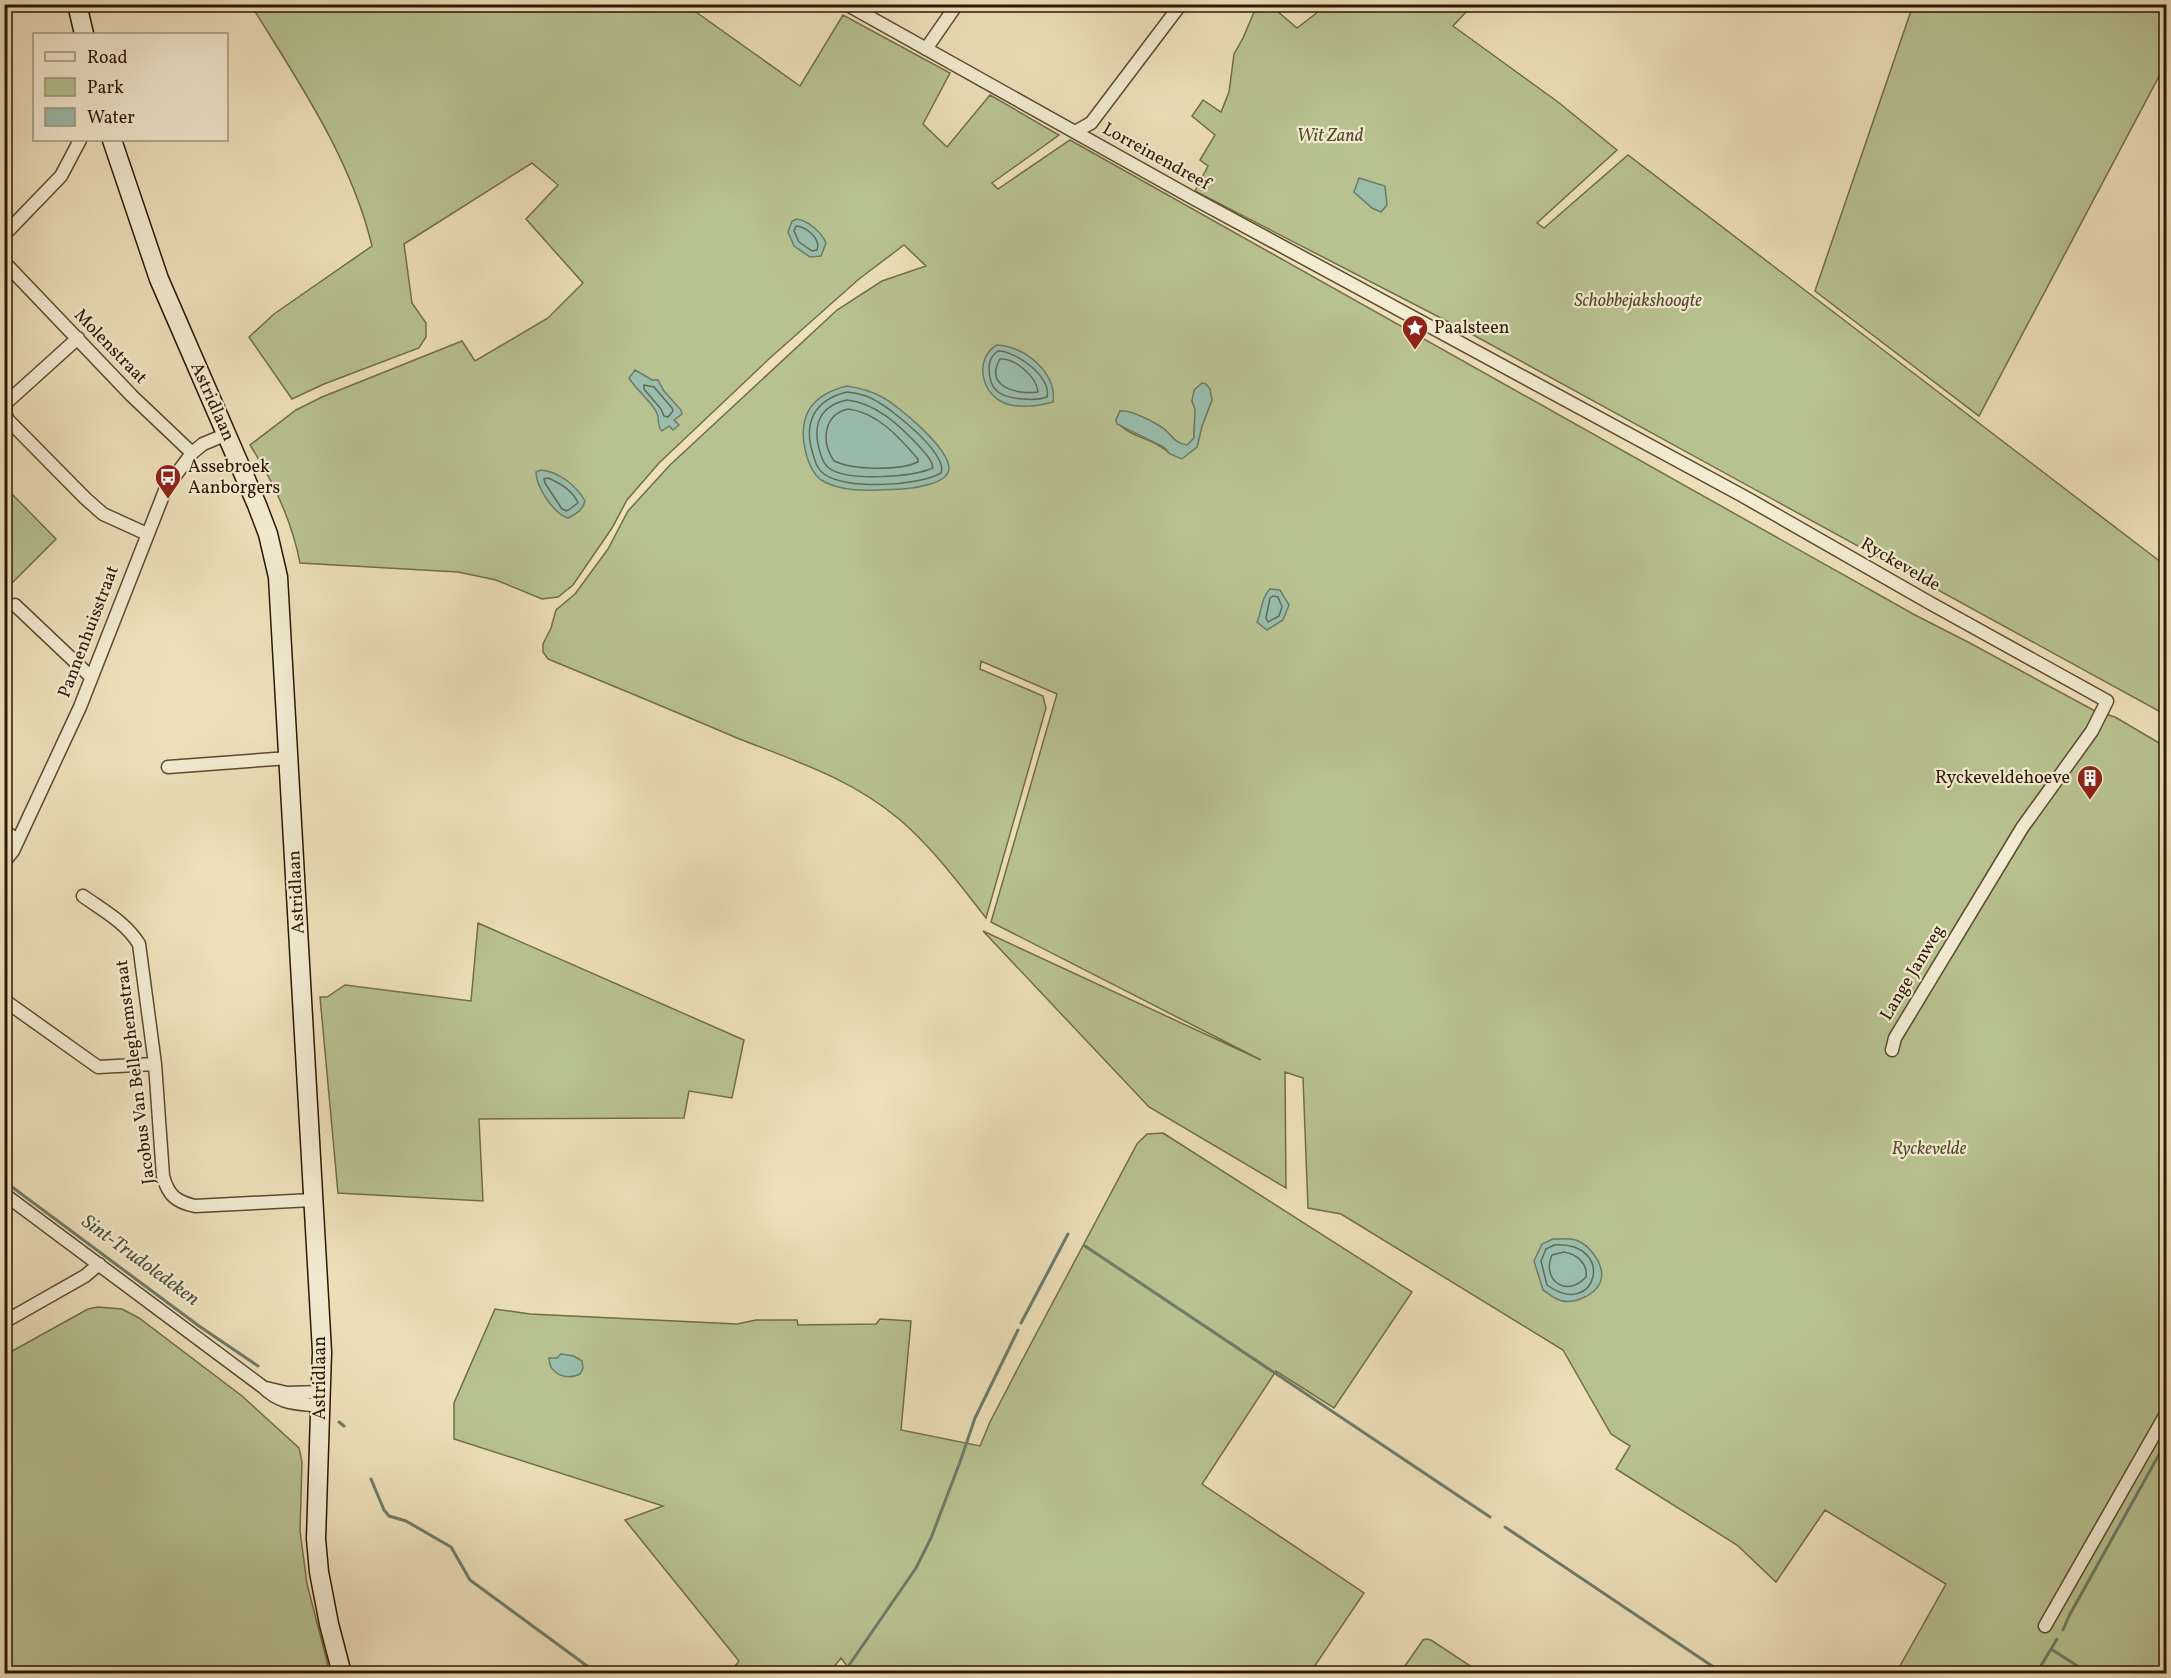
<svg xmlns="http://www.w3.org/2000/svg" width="2171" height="1678" font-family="Vollkorn,serif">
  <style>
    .green { fill: #b8c290; stroke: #726d48; stroke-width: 1.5; fill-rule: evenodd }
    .water { fill: #9abdac; stroke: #6e7b68; stroke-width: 1.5 }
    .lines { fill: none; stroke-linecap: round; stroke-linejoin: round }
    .shore { stroke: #636a56; stroke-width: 1.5 }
    .stream { stroke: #6e7b68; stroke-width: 3 }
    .minor-casing { stroke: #5c4a2f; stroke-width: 15 }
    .secondary-casing { stroke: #2c1801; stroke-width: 21 }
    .minor { stroke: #f3ebd2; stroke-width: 12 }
    .secondary { stroke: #f3ebd2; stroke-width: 18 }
    .labels { text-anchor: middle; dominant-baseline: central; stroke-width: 4.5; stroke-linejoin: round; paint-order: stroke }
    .park-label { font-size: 18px; font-style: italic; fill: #564b2c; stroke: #f3ebd2 }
    .street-label { font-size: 18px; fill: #2c1801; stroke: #f3ebd2 }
    .poi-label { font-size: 18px; fill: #2c1801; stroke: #f3ebd2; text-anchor: start }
    .water-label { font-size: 20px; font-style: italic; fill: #52523d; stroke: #f3ebd2 }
  </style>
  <rect width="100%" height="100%" fill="#ede0ba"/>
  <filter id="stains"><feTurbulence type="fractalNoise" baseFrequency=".00333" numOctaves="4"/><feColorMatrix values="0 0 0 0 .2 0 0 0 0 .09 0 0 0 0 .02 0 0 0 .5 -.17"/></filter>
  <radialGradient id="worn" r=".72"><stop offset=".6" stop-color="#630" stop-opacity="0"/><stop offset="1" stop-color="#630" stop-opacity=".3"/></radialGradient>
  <!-- green -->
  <path class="green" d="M 251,5 L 686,5 L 800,86 L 843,15 L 950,73 L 923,124 L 947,147 L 990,95 L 1059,135 L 992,183 L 998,189 L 1070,140 L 1915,615 L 1968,642 L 2095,711 L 2115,717 L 2166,747 L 2166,1673 L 1896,1673 L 1946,1584 L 1825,1510 L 1776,1582 L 1737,1545 L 1616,1469 L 1630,1446 L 1611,1434 L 1563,1350 L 1341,1214 L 1308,1208 L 1303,1078 L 1285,1072 L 1286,1188 L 1149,1107 L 983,931 L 1261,1060 L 991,922 L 1057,694 L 981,661 L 980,669 L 1043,696 L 1046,708 L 986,918 C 959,884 933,848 899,819 C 850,778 795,761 737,738 C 674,711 611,685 548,659 L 543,652 L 543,644 L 551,628 L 556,610 L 575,594 L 608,549 L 628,511 L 670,465 L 837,310 L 882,281 L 926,266 L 904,245 L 859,279 L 770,358 L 659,463 L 627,500 L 612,528 L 573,585 L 558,597 L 542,599 L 496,580 L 458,572 L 300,563 C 292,521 273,481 250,445 L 296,410 L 322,397 L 462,341 L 475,361 L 548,318 L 583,283 L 526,219 L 558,185 L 532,163 L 404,244 L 412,303 L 426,323 L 426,337 L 419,348 L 324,384 L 292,399 L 249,337 L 274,314 L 372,246 C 351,158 298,81 251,5 ZM 1212,400 L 1202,426 L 1197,447 L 1170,454 C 1155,438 1128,438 1116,420 L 1120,411 C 1134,416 1148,420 1161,427 C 1173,434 1172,442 1187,446 L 1194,438 L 1195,409 L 1192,401 Z
    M 1257,5 L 1270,5 L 1297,28 L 1327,5 L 1478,5 L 1465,13 L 1453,26 L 1558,102 L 1617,150 L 1537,223 L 1544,228 L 1628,155 L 2166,566 L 2166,715 L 1466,331 L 1195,191 L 1208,166 L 1200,160 L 1215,135 L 1192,116 L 1203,100 L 1221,112 L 1229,92 L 1234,54 L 1243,38 Z
    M 1913,5 L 2166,5 L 2166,63 L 1979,416 L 1815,291 Z
    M 5,487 L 56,539 L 5,590 Z
    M 478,923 L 744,1040 L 732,1098 L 689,1091 L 684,1118 L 479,1119 L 483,1201 L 338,1193 L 320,997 L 327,997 L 345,985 L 471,1001 Z
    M 1163,1133 L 1412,1292 L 1334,1408 L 1276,1371 L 1202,1484 L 1364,1593 L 1310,1673 L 853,1674 L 841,1658 L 829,1673 L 730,1673 L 739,1661 L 625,1520 L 663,1506 L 454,1439 L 454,1403 L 495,1309 L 530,1314 L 737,1324 L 756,1320 L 797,1320 L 798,1325 L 876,1324 L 880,1319 L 911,1321 L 901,1430 L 980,1446 L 990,1422 L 1018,1368 L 1137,1144 L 1147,1134 Z
    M 98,1307 L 122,1309 L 139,1318 L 242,1396 L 299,1448 L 302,1462 L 300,1531 L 307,1584 L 330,1673 L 5,1673 L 5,1355 L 88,1309 Z
    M 1426,1639 L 1431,1640 L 1481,1673 L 1400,1673 L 1423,1640 Z"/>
  <!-- water -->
  <path class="water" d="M 1359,178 L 1385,186 L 1387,205 L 1381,212 L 1372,208 L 1354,192 Z
    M 797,219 C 809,221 822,233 826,243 L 821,256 L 810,257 L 794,246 L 788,232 L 792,221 Z
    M 997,345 C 1025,346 1057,373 1053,402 C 1040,406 1015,409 1002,402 C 980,391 975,357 997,345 Z
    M 635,370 L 652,380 L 658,380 L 664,391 L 681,410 L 682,414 L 674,420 L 679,425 L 673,430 L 669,426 L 662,431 C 656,425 660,420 657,413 C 650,400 637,391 629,378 Z
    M 1202,383 L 1206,384 L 1210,389 L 1212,400 L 1202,426 L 1197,447 L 1182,459 L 1170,454 L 1164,447 L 1117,424 L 1116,420 L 1120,411 C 1130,409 1156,423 1164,429 C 1174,437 1174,443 1187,445 L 1194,438 L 1195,409 L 1192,401 L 1194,390 Z
    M 847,386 C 860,388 871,391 882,397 C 899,406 950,449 949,469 C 948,484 914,488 902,489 C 876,490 844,494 821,480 C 813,474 810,465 807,457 C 796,419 809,395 847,386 Z
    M 541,470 C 558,471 577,486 585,501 C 583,510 576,514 568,518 C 554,514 536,487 536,472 Z
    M 1270,589 L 1280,590 L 1289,605 L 1283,620 L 1267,630 L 1257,622 C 1262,611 1261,598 1270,589 Z
    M 1553,1239 C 1560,1239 1569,1238 1576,1240 C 1590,1245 1607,1267 1600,1283 C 1594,1296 1572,1305 1559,1300 C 1553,1298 1548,1293 1543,1290 L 1534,1261 L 1542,1244 Z
    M 561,1354 L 574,1356 L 582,1361 L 583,1368 L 580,1374 C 566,1381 549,1374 549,1358 L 557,1358 Z"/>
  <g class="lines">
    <!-- shore -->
    <path class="shore" d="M 796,226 C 807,227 821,239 817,250 L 812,251 L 799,242 L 794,231 Z
      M 998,351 C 1016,351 1052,377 1047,397 C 1039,400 1032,400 1023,399 C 1001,397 989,392 989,368 C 989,361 992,355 998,351 Z
      M 1000,359 C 1015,358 1037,377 1038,392 C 1017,395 984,387 1000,359 Z
      M 644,385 L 654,387 L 672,408 L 673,411 L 668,417 L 664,416 L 661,409 L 644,389 Z
      M 847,392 C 858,393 869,396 878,402 C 894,411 948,454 941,473 C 919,486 845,490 824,474 C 817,469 815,461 813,454 C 803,423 814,400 847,392 Z
      M 847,400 C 876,403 899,425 918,445 C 924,452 932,459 933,468 C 912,477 848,482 829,468 C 823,464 822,458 820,452 C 812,426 819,406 847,400 Z
      M 848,409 C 877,412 900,438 918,459 L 918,462 C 899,471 853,470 834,461 C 821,442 823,415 848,409 Z
      M 548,478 C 560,483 573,491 578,503 L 567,511 L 562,509 L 545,483 L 544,479 Z
      M 1273,596 L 1278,597 L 1282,607 L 1279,616 L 1268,622 L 1266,618 L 1270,598 Z
      M 1554,1245 C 1617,1241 1597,1321 1547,1285 L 1541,1261 L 1546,1249 Z
      M 1564,1252 C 1577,1254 1588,1264 1586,1277 C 1566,1299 1541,1279 1552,1255 Z"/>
    <!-- stream -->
    <path class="stream" d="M 4,1181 L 199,1326 L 258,1366
      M 1085,1246 L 1490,1517
      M 1021,1323 L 1068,1234
      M 339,1422 L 344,1426
      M 371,1479 L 384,1510 L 389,1516 L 406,1521 L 451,1547 L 470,1580 L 598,1674
      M 1505,1527 L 1724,1674
      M 2063,1630 L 2069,1616 L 2166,1442
      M 2051,1649 L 2090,1674
      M 843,1674 L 916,1568 L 931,1538 L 960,1462 L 975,1418 L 1018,1330
      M 2036,1674 L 2057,1639"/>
    <!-- minor casing -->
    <g class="minor-casing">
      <path id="minor" d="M 846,4 L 1191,197 L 1743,496 L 1930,603 L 2107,701 L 2092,731 L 2022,828 L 1895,1038 L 1892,1050
        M 926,49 L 957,4
        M 1075,132 L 1091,123 L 1181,4
        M 4,235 L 61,176 L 80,140
        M 4,262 L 132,396 L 192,453
        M 78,338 L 6,403 L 5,413 L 8,420 L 85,498 L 103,514 L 147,534
        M 15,605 L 91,677
        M 168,767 L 289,758
        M 4,831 L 18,840
        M 4,862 L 13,851 L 80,707 L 166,488 L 192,453 L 203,444 L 227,434
        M 83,896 C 104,911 125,922 139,944 L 155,1064 L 163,1176 C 168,1195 176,1202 195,1206 L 312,1200
        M 4,1000 L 98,1067 L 155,1064
        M 4,1194 L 263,1387 C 281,1405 297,1403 321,1406
        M 4,1322 L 85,1276 L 99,1264
        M 266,1388 L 287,1393 L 321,1392
        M 2045,1626 L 2166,1414"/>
    </g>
    <!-- secondary casing -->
    <g class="secondary-casing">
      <path id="secondary" d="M 77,4 L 84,34
        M 112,140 L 159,279 L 257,505 L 268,534 L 278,577 L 322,1352 L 316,1539 L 319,1572 L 329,1624 L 342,1674"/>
    </g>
    <!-- minor -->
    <use href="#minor" class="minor"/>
    <!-- secondary -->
    <use href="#secondary" class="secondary"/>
  </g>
  <!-- icons -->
  <defs>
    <g id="sight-pin" transform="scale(1.35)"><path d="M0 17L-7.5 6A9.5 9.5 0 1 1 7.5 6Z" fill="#8f2418" stroke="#f3ebd2"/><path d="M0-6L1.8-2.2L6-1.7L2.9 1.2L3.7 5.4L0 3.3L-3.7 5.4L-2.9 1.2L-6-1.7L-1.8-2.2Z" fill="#fff"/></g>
    <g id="bus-pin" transform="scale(1.35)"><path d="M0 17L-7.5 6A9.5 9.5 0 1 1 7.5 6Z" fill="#8f2418" stroke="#f3ebd2"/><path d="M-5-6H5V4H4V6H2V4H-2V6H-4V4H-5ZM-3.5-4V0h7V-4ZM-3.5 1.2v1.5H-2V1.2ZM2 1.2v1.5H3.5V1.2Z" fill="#fff"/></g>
    <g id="building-pin" transform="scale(1.35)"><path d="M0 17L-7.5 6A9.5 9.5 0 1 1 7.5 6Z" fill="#8f2418" stroke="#f3ebd2"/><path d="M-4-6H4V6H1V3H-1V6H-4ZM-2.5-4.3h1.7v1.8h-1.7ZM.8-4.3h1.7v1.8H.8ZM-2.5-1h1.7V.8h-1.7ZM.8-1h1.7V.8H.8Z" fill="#fff"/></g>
  </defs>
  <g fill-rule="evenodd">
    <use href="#sight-pin" x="1415" y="328"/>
    <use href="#bus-pin" x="168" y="477"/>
    <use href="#building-pin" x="2090" y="778"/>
  </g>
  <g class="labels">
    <!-- park labels -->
    <g class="park-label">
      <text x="1330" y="136">Wit Zand</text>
      <text x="1638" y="301">Schobbejakshoogte</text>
      <text x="1929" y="1149">Ryckevelde</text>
    </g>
    <!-- street labels -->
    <g class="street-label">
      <text transform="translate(1156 157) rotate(29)">Lorreinendreef</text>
      <text transform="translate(110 347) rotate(46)">Molenstraat</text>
      <text transform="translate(212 402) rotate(66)">Astridlaan</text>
      <text transform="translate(1900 565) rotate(30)">Ryckevelde</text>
      <text transform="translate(89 632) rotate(-69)">Pannenhuisstraat</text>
      <text transform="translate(297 892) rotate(-93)">Astridlaan</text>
      <text transform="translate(1913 973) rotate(-59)">Lange Janweg</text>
      <text transform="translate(136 1072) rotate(-97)">Jacobus Van Belleghemstraat</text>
      <text transform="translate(320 1378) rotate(-90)">Astridlaan</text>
    </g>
    <!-- poi labels -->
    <g class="poi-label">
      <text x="1434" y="328">Paalsteen</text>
      <text x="188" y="467">Assebroek<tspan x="188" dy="21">Aanborgers</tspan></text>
      <text x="2070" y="778" text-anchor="end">Ryckeveldehoeve</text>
    </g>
    <!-- water labels -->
    <g class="water-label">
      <text transform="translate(140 1261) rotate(36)">Sint-Trudoledeken</text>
    </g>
  </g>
  <!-- margin -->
  <rect width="2171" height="1678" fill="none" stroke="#ede0ba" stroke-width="24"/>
  <rect x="6" y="6" width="2159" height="1666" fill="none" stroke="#2c1801" stroke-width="3"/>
  <rect x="12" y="12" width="2147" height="1654" fill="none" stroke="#2c1801" stroke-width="1.5"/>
  <!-- legend -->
  <rect x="33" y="33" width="195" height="108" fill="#f3ebd2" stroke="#a3977e" stroke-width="1.5"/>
  <rect x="45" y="52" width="30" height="9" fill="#f3ebd2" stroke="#a3977e" stroke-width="1.5"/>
  <text x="87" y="63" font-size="18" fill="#2c1801">Road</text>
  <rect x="45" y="78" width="30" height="18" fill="#b8c290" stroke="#a3977e" stroke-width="1.5"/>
  <text x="87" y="93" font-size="18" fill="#2c1801">Park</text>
  <rect x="45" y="108" width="30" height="18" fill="#9abdac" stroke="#a3977e" stroke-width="1.5"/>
  <text x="87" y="123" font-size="18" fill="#2c1801">Water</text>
  <rect width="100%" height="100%" filter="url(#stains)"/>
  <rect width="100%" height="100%" fill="url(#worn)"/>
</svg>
